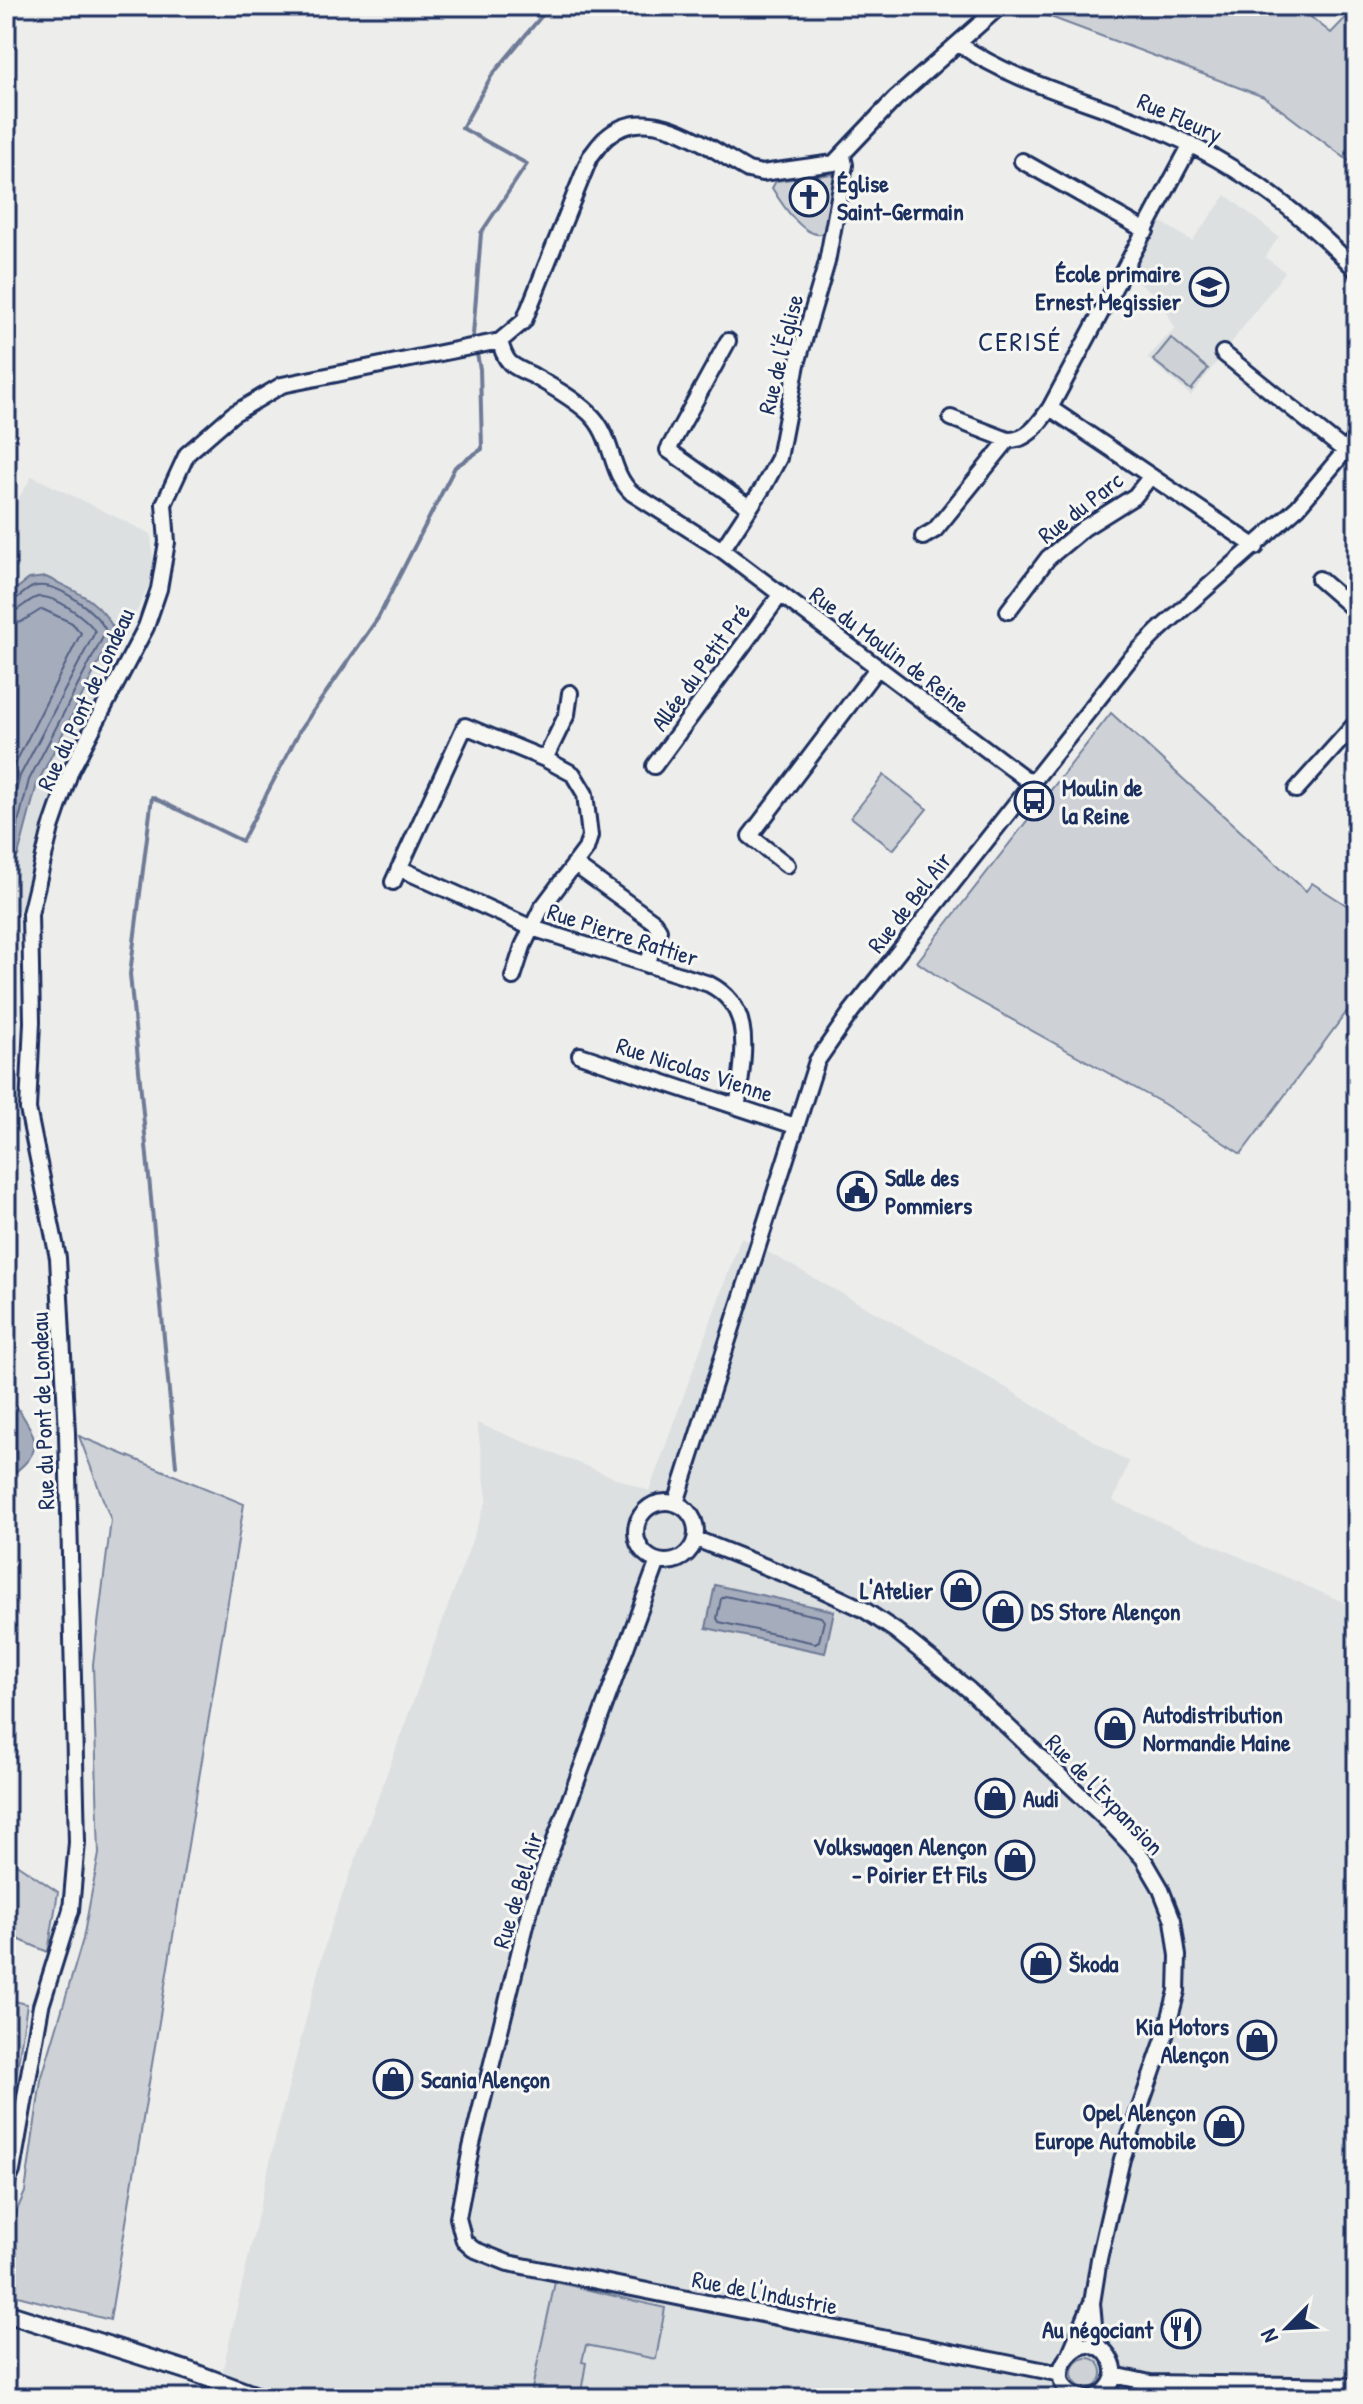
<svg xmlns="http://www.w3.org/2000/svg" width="1363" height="2404" font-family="'Patrick Hand',sans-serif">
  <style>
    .built { fill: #dde0e1 }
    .green { fill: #ced2d7; stroke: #74809a; stroke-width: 2 }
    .water { fill: #a5acbc; stroke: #6e7a96; stroke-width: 2 }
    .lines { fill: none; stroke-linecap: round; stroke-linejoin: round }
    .shore { stroke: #526184; stroke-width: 2 }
    .stream { stroke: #6e7a96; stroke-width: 4 }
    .minor-casing { stroke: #1b2f5e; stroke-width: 20 }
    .major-casing { stroke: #1b2f5e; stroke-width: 22 }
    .minor { stroke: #f6f6f2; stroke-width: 14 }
    .major { stroke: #f6f6f2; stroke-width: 16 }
    .labels { text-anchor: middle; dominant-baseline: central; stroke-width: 6; stroke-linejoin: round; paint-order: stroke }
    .street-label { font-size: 24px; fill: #1b2f5e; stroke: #f6f6f2 }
    .poi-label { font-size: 24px; font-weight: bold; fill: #1b2f5e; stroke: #f6f6f2; text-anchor: start }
    .quarter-label { font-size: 28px; letter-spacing: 2px; fill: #1b2f5e; stroke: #f6f6f2 }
  </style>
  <rect width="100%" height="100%" fill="#edeeec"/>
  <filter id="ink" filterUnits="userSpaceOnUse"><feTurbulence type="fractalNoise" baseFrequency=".0125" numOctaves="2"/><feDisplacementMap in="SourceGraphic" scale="16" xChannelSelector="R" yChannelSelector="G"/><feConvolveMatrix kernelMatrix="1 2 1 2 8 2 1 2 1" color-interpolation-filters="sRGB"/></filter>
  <g filter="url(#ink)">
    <!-- built -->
    <path class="built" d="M 1226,195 L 1279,237 L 1265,257 L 1285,272 L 1191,396 L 1147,358 L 1175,328 L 1158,296 L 1130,278 L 1160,221 L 1192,241 Z
      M 32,476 L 151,534 L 154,574 L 60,777 L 20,910 L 6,910 L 6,519 Z
      M 741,1237 L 955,1357 L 1129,1462 L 1113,1501 L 1357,1608 L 1357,2398 L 282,2398 L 222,2373 L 275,2139 L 327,1937 L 487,1499 L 477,1423 L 649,1491 Z"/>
    <!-- green -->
    <path class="green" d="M 1021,6 L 1297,6 L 1331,33 L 1357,6 L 1357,167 L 1264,97 Z
      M 832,174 L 837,178 L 826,232 C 807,244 781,203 772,188 L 776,181 Z
      M 1171,338 L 1208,369 L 1191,390 L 1153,360 Z
      M 1111,713 L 1306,891 L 1312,883 L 1357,912 L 1357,998 L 1241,1154 L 1164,1104 L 955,988 L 917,962 Z
      M 884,775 L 927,809 L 893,850 L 851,817 Z
      M 79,1436 L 244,1504 L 110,2320 L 6,2293 L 6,2235 L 25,2192 L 41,2080 L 83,1939 L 99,1854 L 93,1664 L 111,1520 Z
      M 6,1857 L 58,1892 L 48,1952 L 6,1934 Z
      M 6,1999 L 27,2004 L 11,2111 L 6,2108 Z
      M 555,2282 L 665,2308 L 656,2359 L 586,2345 L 582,2362 L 586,2363 L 580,2398 L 530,2398 Z
      M1072 2373a15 15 0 1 1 30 0a15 15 0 1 1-30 0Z"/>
    <!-- water -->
    <path class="water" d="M 46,577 C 77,592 99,599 115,631 L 37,784 L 18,856 L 6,869 L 6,597 L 29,579 Z
      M 6,1409 L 19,1410 C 44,1447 38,1454 6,1480 Z
      M 715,1585 L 834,1611 L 825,1653 L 706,1628 Z"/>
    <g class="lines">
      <!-- shore -->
      <path class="shore" d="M 6,603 C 18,601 23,591 33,587 C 55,579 98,612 106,631 L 29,780 L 11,851 L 6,857
        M 6,613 C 19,612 24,603 35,598 C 49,591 89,618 95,632 L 20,776 L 6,829
        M 6,625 L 21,622 L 42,609 L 72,623 L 81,633 L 6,782
        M 725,1596 L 821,1617 L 824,1621 L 819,1641 L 815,1643 L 719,1622 L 717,1618 L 721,1599 Z"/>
      <!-- stream -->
      <path class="stream" d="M 176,1466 L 130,974 L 152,797 L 242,841 L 300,730 L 378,618 L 455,467 L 482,449 L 480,369 L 473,335 L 481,233 L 527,164 L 462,128 L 492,75 L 550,6"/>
      <!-- minor casing -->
      <g class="minor-casing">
        <path id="minor" d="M 959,44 C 1014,82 1081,98 1143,123 C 1229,158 1294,205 1357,271
          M 1022,161 L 1146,231
          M 500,341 C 502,349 504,357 510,363 C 516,368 525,372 532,375 C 551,386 573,398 589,413 C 615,437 608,471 632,493 L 722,550 L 1031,783
          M 728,341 L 668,450 L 749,507
          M 1223,353 L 1345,451
          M 1050,408 L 1256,547
          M 951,418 L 1008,440 C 1028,441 1039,423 1050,408 L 1191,144
          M 923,537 L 935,530 L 1008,440
          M 722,550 L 764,486 L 779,458 L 797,364 L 827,262 L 845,165 L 843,156
          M 1319,579 L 1357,612
          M 1008,611 L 1048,558 L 1084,528 L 1135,496 L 1151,476
          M 545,759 L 567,714 L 570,693
          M 654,766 L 781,594
          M 1296,790 L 1357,722
          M 574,864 L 654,922 L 659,930 L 647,965
          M 787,865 L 750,836 L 878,667
          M 399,868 L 532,928 L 709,984 C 758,1009 741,1060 738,1105
          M 393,882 L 465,726 L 545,759 L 573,774 L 585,794 L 590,836 L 586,849 L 541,909 L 523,946 L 513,977
          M 580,1055 L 795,1126
          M636 1532a30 30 0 1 1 60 0a30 30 0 1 1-60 0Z
          M 676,1503 L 817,1061 L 851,1012 L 1129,660 L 1159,630 L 1298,507 L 1357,437
          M 696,1539 L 814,1586 L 863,1609 L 896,1631 L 969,1690 L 1111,1824 L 1143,1858 L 1160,1887 L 1173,1920 L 1178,1956 L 1177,1991 L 1165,2036 L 1122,2159 L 1099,2259 L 1092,2303 L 1096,2347
          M 658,1561 L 531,1905 L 471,2148 L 458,2218 L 464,2241 L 473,2249 L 508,2263 L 1061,2374
          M 6,2184 L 12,2171 L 41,2006 L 71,1910 L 77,1842 L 67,1433 L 58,1258 L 28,1109 L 32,1022 L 30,914 L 51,828 L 71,770 L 146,627 L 159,589 L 167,542 L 164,504 L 187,454 L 233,414 L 282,385 L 500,341 L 524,321 L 590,157 C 595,151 600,143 606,138 C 648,99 709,148 748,170 L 762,173 L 834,163 L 895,99 L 1000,6
          M 1071,2351 L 1091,2304
          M 1114,2375 L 1150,2383 L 1357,2386
          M 1084,2398 C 1029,2385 1086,2315 1111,2360 C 1120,2377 1108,2394 1091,2398"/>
      </g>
      <!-- major casing -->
      <g class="major-casing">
        <path id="major" d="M 6,2313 L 192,2372 L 262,2398"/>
      </g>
      <!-- minor -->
      <use href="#minor" class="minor"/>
      <!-- major -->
      <use href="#major" class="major"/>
    </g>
  </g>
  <!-- icons -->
  <defs>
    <g id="church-ring" transform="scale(2)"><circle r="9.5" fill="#f6f6f2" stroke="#1b2f5e" stroke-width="1.5"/><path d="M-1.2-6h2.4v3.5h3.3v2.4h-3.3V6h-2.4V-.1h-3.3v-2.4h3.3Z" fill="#1b2f5e"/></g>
    <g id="school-ring" transform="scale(2)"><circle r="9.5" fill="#f6f6f2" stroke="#1b2f5e" stroke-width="1.5"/><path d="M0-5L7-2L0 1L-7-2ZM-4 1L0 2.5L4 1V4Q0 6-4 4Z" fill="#1b2f5e"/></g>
    <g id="bus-ring" transform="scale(2)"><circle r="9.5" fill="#f6f6f2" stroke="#1b2f5e" stroke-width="1.5"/><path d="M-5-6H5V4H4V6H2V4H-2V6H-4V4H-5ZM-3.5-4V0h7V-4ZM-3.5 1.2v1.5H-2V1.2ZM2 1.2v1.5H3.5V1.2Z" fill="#1b2f5e"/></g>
    <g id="civic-ring" transform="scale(2)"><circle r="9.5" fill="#f6f6f2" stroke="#1b2f5e" stroke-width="1.5"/><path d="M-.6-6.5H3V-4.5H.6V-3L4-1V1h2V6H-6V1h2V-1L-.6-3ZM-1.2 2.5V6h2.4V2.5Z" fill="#1b2f5e"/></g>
    <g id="shop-ring" transform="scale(2)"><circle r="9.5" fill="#f6f6f2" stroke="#1b2f5e" stroke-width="1.5"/><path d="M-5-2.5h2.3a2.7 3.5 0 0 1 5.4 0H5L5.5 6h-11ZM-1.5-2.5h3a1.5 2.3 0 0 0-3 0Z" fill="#1b2f5e"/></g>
    <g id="restaurant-ring" transform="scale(2)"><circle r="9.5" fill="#f6f6f2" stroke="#1b2f5e" stroke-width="1.5"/><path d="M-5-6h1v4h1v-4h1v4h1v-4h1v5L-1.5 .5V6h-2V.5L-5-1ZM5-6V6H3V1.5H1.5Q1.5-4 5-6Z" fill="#1b2f5e"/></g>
  </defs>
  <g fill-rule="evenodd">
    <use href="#church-ring" x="809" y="197"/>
    <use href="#school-ring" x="1209" y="287"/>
    <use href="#bus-ring" x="1034" y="801"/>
    <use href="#civic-ring" x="857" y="1191"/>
    <use href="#shop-ring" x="961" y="1590"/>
    <use href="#shop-ring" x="1003" y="1611"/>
    <use href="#shop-ring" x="1115" y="1728"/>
    <use href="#shop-ring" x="995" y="1798"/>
    <use href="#shop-ring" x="1015" y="1860"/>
    <use href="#shop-ring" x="1041" y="1963"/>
    <use href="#shop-ring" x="1257" y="2040"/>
    <use href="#shop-ring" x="393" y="2079"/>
    <use href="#shop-ring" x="1224" y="2126"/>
    <use href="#restaurant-ring" x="1181" y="2329"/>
  </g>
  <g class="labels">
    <!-- street labels -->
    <g class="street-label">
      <text transform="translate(1180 117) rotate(24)">Rue Fleury</text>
      <text transform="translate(780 354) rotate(-76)">Rue de l'Église</text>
      <text transform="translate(1080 507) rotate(-38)">Rue du Parc</text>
      <text transform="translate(890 649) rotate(37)">Rue du Moulin de Reine</text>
      <text transform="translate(700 667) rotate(-54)">Allée du Petit Pré</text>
      <text transform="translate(85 699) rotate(-65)">Rue du Pont de Londeau</text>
      <text transform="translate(909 902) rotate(-52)">Rue de Bel Air</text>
      <text transform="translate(623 934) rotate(18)">Rue Pierre Rattier</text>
      <text transform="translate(695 1069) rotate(18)">Rue Nicolas Vienne</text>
      <text transform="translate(42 1411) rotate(-92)">Rue du Pont de Londeau</text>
      <text transform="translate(1105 1794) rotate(46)">Rue de l'Expansion</text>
      <text transform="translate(517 1890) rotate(-73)">Rue de Bel Air</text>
      <text transform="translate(765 2292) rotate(11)">Rue de l'Industrie</text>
    </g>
    <!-- poi labels -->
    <g class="poi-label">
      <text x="837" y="183">Église<tspan x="837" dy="28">Saint-Germain</tspan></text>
      <text x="1181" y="273" text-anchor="end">École primaire<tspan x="1181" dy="28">Ernest Megissier</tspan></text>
      <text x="1062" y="787">Moulin de<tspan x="1062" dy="28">la Reine</tspan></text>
      <text x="885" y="1177">Salle des<tspan x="885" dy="28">Pommiers</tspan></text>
      <text x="933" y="1590" text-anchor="end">L'Atelier</text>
      <text x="1031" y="1611">DS Store Alençon</text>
      <text x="1143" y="1714">Autodistribution<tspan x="1143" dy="28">Normandie Maine</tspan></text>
      <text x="1023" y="1798">Audi</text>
      <text x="987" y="1846" text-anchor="end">Volkswagen Alençon<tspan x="987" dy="28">- Poirier Et Fils</tspan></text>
      <text x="1069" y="1963">Škoda</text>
      <text x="1229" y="2026" text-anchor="end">Kia Motors<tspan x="1229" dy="28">Alençon</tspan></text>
      <text x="421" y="2079">Scania Alençon</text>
      <text x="1196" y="2112" text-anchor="end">Opel Alençon<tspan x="1196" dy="28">Europe Automobile</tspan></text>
      <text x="1153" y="2329" text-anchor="end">Au négociant</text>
    </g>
    <!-- quarter labels -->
    <g class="quarter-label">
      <text x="1020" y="341">CERISÉ</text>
    </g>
  </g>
  <!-- margin -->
  <rect width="1363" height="2404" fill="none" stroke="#f6f6f2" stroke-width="32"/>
  <rect x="16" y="16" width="1331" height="2372" fill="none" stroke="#1b2f5e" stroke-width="3" filter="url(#ink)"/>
  <!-- north arrow -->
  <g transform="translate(1287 2328) rotate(246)" stroke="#f6f6f2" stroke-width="6" paint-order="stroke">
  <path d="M0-6L14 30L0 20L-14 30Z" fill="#1b2f5e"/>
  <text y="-12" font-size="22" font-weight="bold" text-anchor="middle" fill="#1b2f5e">N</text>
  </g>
</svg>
